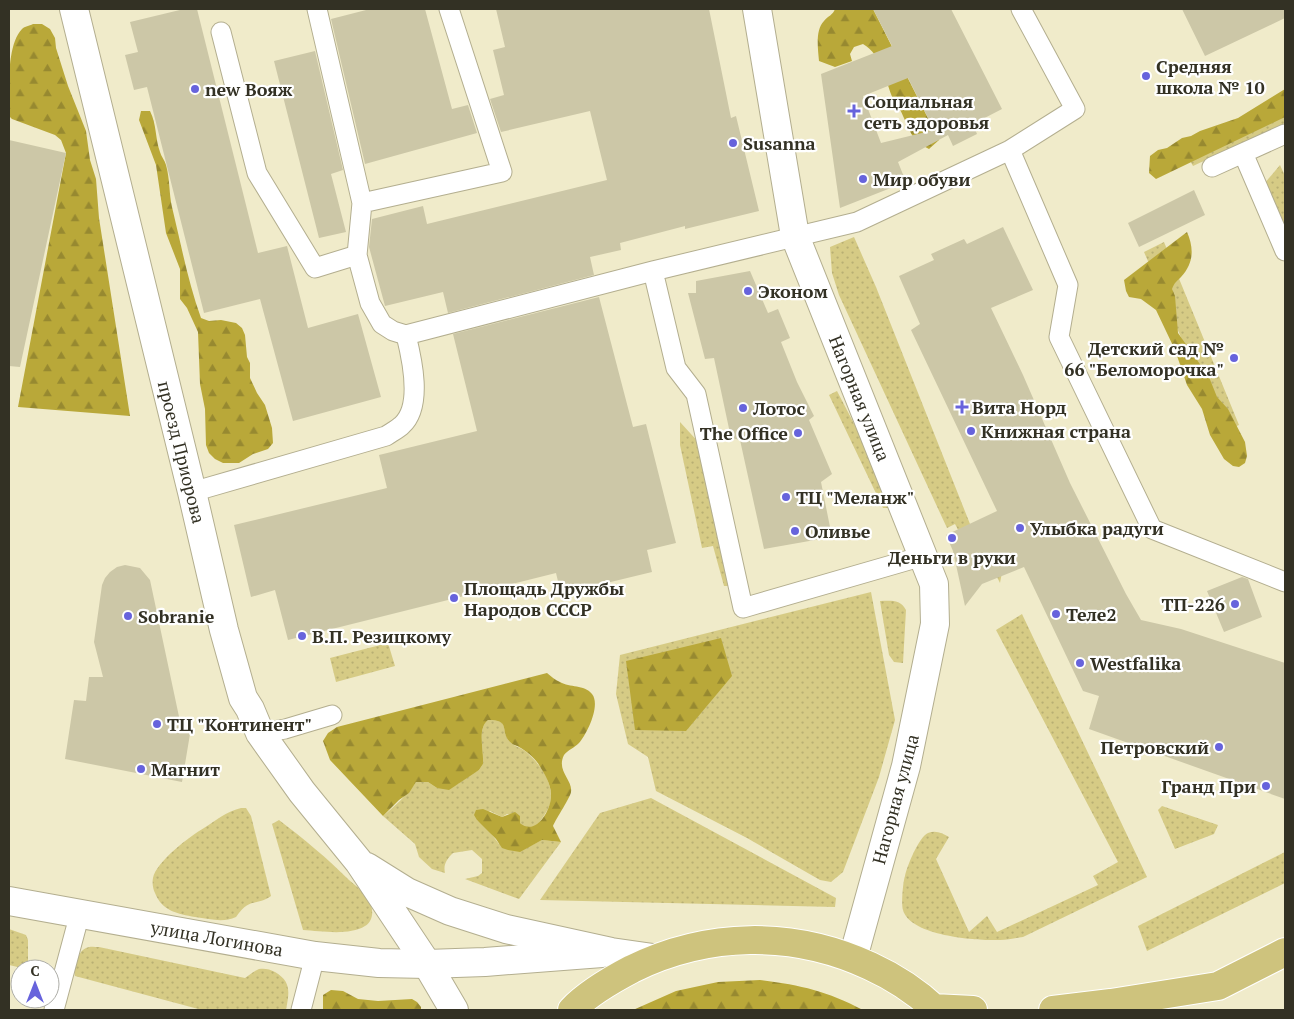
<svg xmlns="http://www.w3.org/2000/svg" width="1294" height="1019" font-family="'PT Serif',serif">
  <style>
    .grass { fill: url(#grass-dots) }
    .forest { fill: url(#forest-firs) }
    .building { fill: #ccc7a7; fill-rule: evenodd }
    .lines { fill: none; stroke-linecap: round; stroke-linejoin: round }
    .lane-casing { stroke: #b3ae8f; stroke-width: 21 }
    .street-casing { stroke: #b3ae8f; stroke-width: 30 }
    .secondary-casing { stroke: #b3ae8f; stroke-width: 30 }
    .primary-casing { stroke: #fff; stroke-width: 30 }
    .lane { stroke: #fff; stroke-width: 19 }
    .street { stroke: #fff; stroke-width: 28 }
    .secondary { stroke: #fff; stroke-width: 28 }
    .primary { stroke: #cec37d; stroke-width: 28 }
    .poi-dot { fill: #6763dc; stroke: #fff; stroke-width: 2 }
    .labels { text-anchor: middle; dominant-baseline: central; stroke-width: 4.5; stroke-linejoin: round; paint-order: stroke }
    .poi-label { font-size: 18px; font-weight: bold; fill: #333124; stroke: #fff; text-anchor: start }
    .street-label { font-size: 18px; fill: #333124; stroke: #fff }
  </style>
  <defs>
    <pattern id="grass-dots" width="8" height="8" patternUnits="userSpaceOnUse" patternTransform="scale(1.25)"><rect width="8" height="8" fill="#d6cb85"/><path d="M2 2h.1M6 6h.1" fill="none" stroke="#b8af73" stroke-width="1.8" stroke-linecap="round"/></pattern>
    <pattern id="forest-firs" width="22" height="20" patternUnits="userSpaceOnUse" patternTransform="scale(1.25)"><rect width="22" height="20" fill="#b9a839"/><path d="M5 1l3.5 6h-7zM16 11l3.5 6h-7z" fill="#978930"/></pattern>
  </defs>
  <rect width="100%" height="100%" fill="#f0ebca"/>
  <!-- grass -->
  <path class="grass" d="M 1285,102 L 1285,123 L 1193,166 L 1185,152 Z
    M 1280,165 L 1285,176 L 1285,230 L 1264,184 Z
    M 854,237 L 876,287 L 972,529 L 1003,567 L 1000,583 L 977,537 L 965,543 L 955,524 L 947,528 L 839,295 L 832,273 L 830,247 Z
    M 1164,242 L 1239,425 L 1222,432 L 1144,252 Z
    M 837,391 L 898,508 L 883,508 L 829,395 Z
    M 680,422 L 701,445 L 732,586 L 724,586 L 713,546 L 702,548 L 680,445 Z
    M 871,592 L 895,720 L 879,777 L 843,872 L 831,882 L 820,880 L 747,838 L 656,791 L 648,757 L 628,744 L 616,694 L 620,655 Z
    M 880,601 C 891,601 900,599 906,610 L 903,663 L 894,662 L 889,655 Z
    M 1022,614 L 1147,877 L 1023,937 C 1015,938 1008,940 1000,940 C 977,941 910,936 903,910 C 901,905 903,881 905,876 C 907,866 919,837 928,833 C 936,830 942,833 949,837 L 936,859 L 969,932 L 987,916 L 997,932 L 1098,885 L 1093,876 L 1118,862 L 996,630 Z
    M 388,643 L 395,666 L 336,682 L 330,658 Z
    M 488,720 C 511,720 500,729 509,741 C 513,746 520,747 525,751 C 542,765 561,792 545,814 C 539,823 537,828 525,828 L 520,823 L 520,816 L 507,814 L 502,817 L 490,811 L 477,820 L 486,827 L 499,844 L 530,846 L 542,840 L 561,842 L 519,899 L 465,879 L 478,876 L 482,873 L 482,859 L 472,850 L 453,853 C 447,859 443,864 445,873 L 432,869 L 419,857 L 415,844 L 383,816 C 395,806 407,795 416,782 L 428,782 L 437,788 L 458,784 L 464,778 L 479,770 L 483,764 C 484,749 477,729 488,720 Z
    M 651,798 L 836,898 L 835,907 L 540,900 L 600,813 Z
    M 1162,806 L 1218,825 L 1214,834 L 1175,849 L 1158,810 Z
    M 241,808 L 246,808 L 251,816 L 271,896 C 256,907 250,896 236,917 C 223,923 210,919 195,917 C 178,914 162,911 155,893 C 153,889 152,883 153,878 C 156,862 190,836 204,828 C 217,820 225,812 241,808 Z
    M 279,820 C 304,839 327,858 349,880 C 356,886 364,892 368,899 C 374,908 374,921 365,926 C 349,936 321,931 303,930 L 272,824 Z
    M 1285,852 L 1285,883 L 1147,951 L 1138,926 Z
    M 9,929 L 26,935 L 28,940 L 28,964 L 22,968 L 9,965 Z
    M 99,947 L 245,978 C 249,975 254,971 259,969 C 264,968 270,969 275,972 C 292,982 289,993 286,1010 L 202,1010 L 75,976 C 73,968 78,951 86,948 C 90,946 95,947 99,947 Z"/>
  <!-- forest -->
  <path class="forest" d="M 835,9 L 873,9 L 939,140 L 929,149 C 911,140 911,132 903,116 C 901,110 896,104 893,99 C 885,80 882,55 863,44 L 854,47 L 850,54 L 852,61 L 835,67 L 819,61 C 818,49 815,30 824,21 C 828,16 833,15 835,9 Z
    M 33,24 L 42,24 L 50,29 L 55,38 L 56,48 L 68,86 L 86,131 L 90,160 L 96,179 L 99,218 L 130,416 L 18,407 L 66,153 L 61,140 L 55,135 L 12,119 L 9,116 C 9,94 6,45 22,29 C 25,26 29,26 33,24 Z
    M 1285,89 L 1285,117 L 1156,179 L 1149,173 L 1150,156 L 1158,150 L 1167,148 L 1182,138 L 1191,136 L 1200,131 L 1238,118 Z
    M 141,111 L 150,111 C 157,125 155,139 160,152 C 161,156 165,161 166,165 C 170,179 169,194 172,207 C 181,244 188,282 201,318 L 209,321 L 221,320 L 236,323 L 242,328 L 245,335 L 247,357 L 250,363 L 250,378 L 257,393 L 265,405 L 272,428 L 273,443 L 268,449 L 253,454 L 239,463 L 223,463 L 215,459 L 209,453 L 206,445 L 205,409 L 200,384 L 198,332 L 187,308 L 180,299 L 180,269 L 166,233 L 156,165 L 139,120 Z
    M 1187,232 C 1194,248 1194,263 1181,277 C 1177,281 1174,283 1172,289 L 1175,296 L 1178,333 L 1209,377 L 1217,397 L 1228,409 L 1245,442 L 1247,456 L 1245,463 L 1239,467 L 1233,466 L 1224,459 L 1210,435 L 1202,409 L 1187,385 L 1175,350 L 1156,310 L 1141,299 L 1129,297 L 1126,291 L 1124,280 Z
    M 721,638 L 732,676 L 686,731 L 635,730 L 626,661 Z
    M 547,673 C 551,676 555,680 560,682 C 570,688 584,684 592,694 C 601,705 587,734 579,743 C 574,748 568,750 564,755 C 556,771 573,780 571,792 C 571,796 556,819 553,826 L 561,842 L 542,840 L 520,852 L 508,850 L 502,848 L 496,839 L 477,820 L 474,815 L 476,810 L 483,809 L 502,817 L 515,812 L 520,816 L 520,823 C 536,837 552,809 551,794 C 551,784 544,773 539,765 C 536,759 525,750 519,747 C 516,745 512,745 509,741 C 500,730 511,720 488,720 C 477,729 484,749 483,764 L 479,770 L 449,790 L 437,788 L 428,782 L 416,782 L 409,793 L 399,800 L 383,816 L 330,760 L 323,741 L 328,733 L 337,727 Z
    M 760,980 C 800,985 827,991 863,1010 L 633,1010 L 676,991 L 718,982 Z
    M 331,990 L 343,991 L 358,999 L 378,1001 L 412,999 L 417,1002 L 421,1007 L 421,1010 L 323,1010 L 323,995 Z"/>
  <!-- building -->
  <path class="building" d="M 184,9 L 197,9 L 258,253 L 287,246 L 308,328 L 358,314 L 381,397 L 293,421 L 260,299 L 204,313 L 147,87 L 134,90 L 125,55 L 138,52 L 130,22 Z
    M 370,9 L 425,9 L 452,109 L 468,105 L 477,133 L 365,164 L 331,19 Z
    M 496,9 L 709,9 L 731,118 L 736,116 L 759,211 L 685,229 L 685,226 L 620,243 L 621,250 L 590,257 L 594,275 L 448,313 L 443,292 L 385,306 L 369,247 L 372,219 L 423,206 L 427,224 L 607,180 L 590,111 L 501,132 L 490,99 L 504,95 L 493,50 L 505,47 Z
    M 873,9 L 951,9 L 1002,109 L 973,124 L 977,134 L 953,146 L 948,135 L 898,162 L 906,182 L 840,208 L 821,74 L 892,46 ZM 908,78 L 934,130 L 881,143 L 863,96 Z
    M 1182,9 L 1285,9 L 1285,18 L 1205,56 Z
    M 315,51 L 343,170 L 331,174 L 346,232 L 319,238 L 274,61 Z
    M 9,140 L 66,153 L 20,367 L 9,366 Z
    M 1194,190 L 1205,215 L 1139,247 L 1128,223 Z
    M 1003,227 L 1033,290 L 991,308 L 1023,375 L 1070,483 L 1126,594 L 1141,620 L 1181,629 L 1285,663 L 1285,799 L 1089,729 L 1099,696 L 1083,691 L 1024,567 L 982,584 L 965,606 L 953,551 L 946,535 L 997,511 L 911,330 L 920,324 L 899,276 L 934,260 L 931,254 L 964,239 L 967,244 Z
    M 750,271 L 768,313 L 778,309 L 790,338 L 781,342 L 797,382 L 814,416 L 809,420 L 832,474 L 821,482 L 832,537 L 764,549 L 740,440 L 731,438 L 714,358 L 705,359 L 688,293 L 696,293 L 696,281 Z
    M 599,297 L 633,427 L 646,424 L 676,543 L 647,550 L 652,572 L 561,594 L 556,573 L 288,640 L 275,590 L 251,597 L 234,525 L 387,488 L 379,455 L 477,431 L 453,334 Z
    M 125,565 L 140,568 L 150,580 L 181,726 L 191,728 L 182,782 L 65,759 L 74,700 L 86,701 L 89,677 L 103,677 L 94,642 L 102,585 L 105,578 L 110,572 L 117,567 Z
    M 1242,577 L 1248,579 L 1262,617 L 1224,632 L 1207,591 Z"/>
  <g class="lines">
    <!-- lane casing -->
    <g class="lane-casing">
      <path id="lane" d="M 317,9 L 362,203 L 357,255 L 370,303 L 382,324 L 393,331 L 406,335 L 653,271 L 857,222 L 1010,150 L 1075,109 L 1021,9
        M 221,32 L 257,173 L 315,268 L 357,255
        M 1010,150 L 1068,285 L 1059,337 L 1152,529 L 1285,582
        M 1243,153 L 1285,251
        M 1212,167 L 1285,134
        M 362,203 L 502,172 L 449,9
        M 653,271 L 676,368 L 696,394 L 743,608 L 923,556
        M 192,492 L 386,436 C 392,432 398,429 402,425 C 423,406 412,359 406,335
        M 260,733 L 285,729 L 332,715
        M 54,1010 L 80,913
        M 301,1010 L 315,956"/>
    </g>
    <!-- street casing -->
    <g class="street-casing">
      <path id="street" d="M 757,9 L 795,236 L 934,584 L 935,624 L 906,766 L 853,958
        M 9,901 L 315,956 L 379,963 L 427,964 L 485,962 L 602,953"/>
    </g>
    <!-- secondary casing -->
    <g class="secondary-casing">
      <path id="secondary" d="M 74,9 L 192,492 L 224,630 L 243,698 L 250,709 L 260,733 L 302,792 L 359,862 L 427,964 L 454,1010
        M 367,867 L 407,892 L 450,911 L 506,929 L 611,952 L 653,958"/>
    </g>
    <!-- primary casing -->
    <g class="primary-casing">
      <path id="primary" d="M 933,1008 L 973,1010
        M 572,1010 C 588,993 611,980 632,969 C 707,932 793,930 870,966 C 894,977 917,992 936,1010
        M 1053,1010 L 1111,1003 L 1218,986 L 1285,952"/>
    </g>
    <!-- lane -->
    <use href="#lane" class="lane"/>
    <!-- street -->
    <use href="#street" class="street"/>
    <!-- secondary -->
    <use href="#secondary" class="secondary"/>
    <!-- primary -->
    <use href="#primary" class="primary"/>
  </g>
  <!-- markers -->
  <g class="poi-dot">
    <circle cx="1146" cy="76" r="5"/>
    <circle cx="195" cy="89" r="5"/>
    <path d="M851.5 103.5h5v5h5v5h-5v5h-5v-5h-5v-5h5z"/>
    <circle cx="733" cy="143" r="5"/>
    <circle cx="863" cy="179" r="5"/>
    <circle cx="748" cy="291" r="5"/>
    <circle cx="1234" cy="358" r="5"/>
    <path d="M959.5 399.5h5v5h5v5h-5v5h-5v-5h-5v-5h5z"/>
    <circle cx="743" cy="408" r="5"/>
    <circle cx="971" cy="431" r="5"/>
    <circle cx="798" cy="433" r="5"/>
    <circle cx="786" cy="497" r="5"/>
    <circle cx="1020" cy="528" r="5"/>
    <circle cx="795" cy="531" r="5"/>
    <circle cx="952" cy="538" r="5"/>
    <circle cx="454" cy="598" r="5"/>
    <circle cx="1235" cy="604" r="5"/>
    <circle cx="1056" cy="614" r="5"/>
    <circle cx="128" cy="616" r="5"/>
    <circle cx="302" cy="636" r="5"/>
    <circle cx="1080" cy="663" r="5"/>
    <circle cx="157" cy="724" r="5"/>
    <circle cx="1219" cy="747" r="5"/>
    <circle cx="141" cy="769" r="5"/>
    <circle cx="1266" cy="786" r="5"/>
  </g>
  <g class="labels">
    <!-- poi labels -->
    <g class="poi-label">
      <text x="1156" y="66">Средняя<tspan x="1156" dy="21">школа № 10</tspan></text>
      <text x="205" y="89">new Вояж</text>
      <text x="864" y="101">Социальная<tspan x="864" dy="21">сеть здоровья</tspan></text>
      <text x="743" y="143">Susanna</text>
      <text x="873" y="179">Мир обуви</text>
      <text x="758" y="291">Эконом</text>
      <text x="1224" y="348" text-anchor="end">Детский сад №<tspan x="1224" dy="21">66 "Беломорочка"</tspan></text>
      <text x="972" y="407">Вита Норд</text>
      <text x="753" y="408">Лотос</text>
      <text x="981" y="431">Книжная страна</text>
      <text x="788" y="433" text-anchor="end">The Office</text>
      <text x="796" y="497">ТЦ "Меланж"</text>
      <text x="1030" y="528">Улыбка радуги</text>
      <text x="805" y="531">Оливье</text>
      <text x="952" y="557" text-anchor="middle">Деньги в руки</text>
      <text x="464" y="588">Площадь Дружбы<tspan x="464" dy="21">Народов СССР</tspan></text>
      <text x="1225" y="604" text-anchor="end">ТП-226</text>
      <text x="1066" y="614">Теле2</text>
      <text x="138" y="616">Sobranie</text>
      <text x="312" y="636">В.П. Резицкому</text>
      <text x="1090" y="663">Westfalika</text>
      <text x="167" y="724">ТЦ "Континент"</text>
      <text x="1209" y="747" text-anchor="end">Петровский</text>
      <text x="151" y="769">Магнит</text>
      <text x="1256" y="786" text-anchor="end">Гранд При</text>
    </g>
    <!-- street labels -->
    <g class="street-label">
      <text transform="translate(860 398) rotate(68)">Нагорная улица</text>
      <text transform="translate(182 452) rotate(76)">проезд Приорова</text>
      <text transform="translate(895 799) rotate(-75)">Нагорная улица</text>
      <text transform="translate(217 938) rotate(10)">улица Логинова</text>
    </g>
  </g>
  <!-- border -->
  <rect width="1294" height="1019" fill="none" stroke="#333124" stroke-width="20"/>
  <!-- north arrow -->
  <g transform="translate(35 984)"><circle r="24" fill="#ffffff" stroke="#adada7"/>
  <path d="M0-4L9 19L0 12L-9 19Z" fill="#6763dc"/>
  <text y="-8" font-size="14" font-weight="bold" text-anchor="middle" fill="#333124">С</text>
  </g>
</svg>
